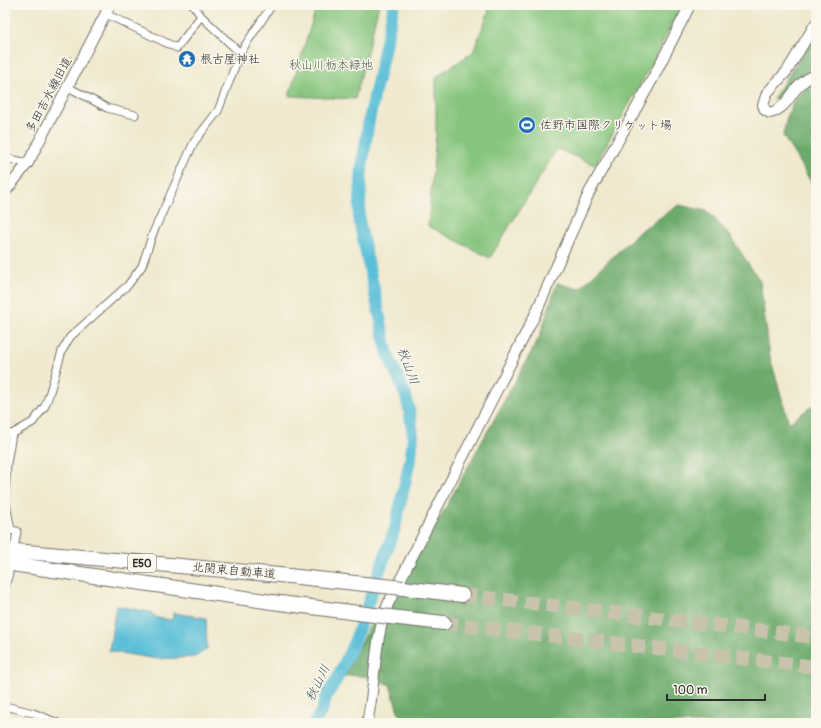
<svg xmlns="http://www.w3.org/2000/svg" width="821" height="728" font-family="Pangolin,'Klee One',sans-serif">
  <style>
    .green { fill: #85c57d; stroke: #587854 }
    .forest { fill: #6caa6c; stroke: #4c6a4c }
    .water { fill: #5abfd8; stroke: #427582 }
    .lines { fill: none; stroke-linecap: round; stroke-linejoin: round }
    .river { stroke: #5abfd8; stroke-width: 12 }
    .highway-tunnel { stroke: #c9c3ae; stroke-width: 14; stroke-dasharray: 14 7; stroke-linecap: butt }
    .street-casing { stroke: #706e64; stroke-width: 9 }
    .secondary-casing { stroke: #706e64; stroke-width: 12 }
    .highway-casing { stroke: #706e64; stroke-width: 16 }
    .street { stroke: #fff; stroke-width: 7 }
    .secondary { stroke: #fff; stroke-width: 10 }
    .highway { stroke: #fff; stroke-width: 14 }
    .highway-bridge-casing { stroke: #706e64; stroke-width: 16; stroke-linecap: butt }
    .highway-bridge { stroke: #fff; stroke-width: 14 }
    .labels { text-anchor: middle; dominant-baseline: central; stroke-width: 3; stroke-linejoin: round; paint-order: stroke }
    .shield { fill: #fbf7ec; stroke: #696865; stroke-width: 1 }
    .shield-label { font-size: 11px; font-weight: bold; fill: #2b2b2b }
    .poi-label { font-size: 12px; fill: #2b2b2b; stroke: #fbf7ec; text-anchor: start }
    .park-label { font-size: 12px; fill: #465944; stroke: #fbf7ec }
    .street-label { font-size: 12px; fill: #2b2b2b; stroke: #fbf7ec }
    .water-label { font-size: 13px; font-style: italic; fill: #39575f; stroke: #fbf7ec }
  </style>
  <rect width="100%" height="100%" fill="#fbf7ec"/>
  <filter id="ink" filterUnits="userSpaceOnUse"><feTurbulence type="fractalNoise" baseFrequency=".025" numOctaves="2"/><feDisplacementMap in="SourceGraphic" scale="8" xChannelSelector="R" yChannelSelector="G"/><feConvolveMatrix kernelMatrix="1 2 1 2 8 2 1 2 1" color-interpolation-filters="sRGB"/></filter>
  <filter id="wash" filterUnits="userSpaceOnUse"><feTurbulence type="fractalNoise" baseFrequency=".012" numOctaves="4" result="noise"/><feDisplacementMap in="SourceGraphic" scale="16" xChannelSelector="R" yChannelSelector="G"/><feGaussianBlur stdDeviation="0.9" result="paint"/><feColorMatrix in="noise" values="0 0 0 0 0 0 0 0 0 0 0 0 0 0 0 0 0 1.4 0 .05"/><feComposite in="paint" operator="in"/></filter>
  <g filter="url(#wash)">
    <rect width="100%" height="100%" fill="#f0e9cf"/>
    <!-- green -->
    <path class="green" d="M 317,5 L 379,5 L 355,99 L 289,96 Z
      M 491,5 L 681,5 L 655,58 L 595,165 L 557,149 L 490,258 L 428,226 L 436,134 L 436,77 L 473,52 Z"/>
    <!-- forest -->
    <path class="forest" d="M 816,33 L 816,68 L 796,79 L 780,98 L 773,99 Z
      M 816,82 L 816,190 L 783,136 C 788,109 792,97 816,82 Z
      M 679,205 L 707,211 L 728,233 L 760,281 L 770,357 L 789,423 L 816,403 L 816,723 L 404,723 L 398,711 L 390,685 C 375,678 362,674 345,676 L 375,615 L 387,594 L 426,543 L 539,338 L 557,283 L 579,289 L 640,231 Z"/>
    <!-- water -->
    <path class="water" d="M 116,606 L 150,612 L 157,618 L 172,620 L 174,613 L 206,618 L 207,649 L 195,657 L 157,659 L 109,651 Z"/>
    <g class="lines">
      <!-- river -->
      <path class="river" d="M 314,723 L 322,711 L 326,697 L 338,677 L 355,640 L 395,528 L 411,456 L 413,435 L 409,409 L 406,396 L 388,355 L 359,220 L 362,166 L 369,120 L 394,5"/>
    </g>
  </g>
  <g filter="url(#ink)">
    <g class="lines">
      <!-- highway-tunnel -->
      <path class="highway-tunnel" d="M 462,595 L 816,637
        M 444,623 L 816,667"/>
      <!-- street casing -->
      <g class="street-casing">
        <path id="street" d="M 193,5 L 201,16 L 240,53
          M 106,14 L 177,48 L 201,16
          M 68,87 L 107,108 L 135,115
          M 5,158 L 28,163
          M 5,433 L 12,434 L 33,422 L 45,406 L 49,395 L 62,351 L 70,337 L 128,285 L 142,266 L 153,233 L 194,142 L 218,111 L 240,53 L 272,5
          M 5,493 L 7,463 L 12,434
          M 5,499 L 11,530
          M 5,530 L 17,531 L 15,543
          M 5,587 L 9,573
          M 5,706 L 33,713 L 58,723"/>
      </g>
      <!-- secondary casing -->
      <g class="secondary-casing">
        <path id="secondary" d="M 816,23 L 787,71 L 767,93 L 763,105 L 765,110 L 770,113 C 792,107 791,83 816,75
          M 5,192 L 28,163 L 110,5
          M 367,723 C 376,683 373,642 388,604 L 534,317 L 589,193 L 653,78 L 690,5"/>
      </g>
      <!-- highway casing -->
      <g class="highway-casing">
        <path id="highway" d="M 5,550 L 279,575
          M 5,563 L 272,602
          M 403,588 L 462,595
          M 390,617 L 444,623"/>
      </g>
      <!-- street -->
      <use href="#street" class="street"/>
      <!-- secondary -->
      <use href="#secondary" class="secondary"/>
      <!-- highway -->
      <use href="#highway" class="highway"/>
      <!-- highway-bridge casing -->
      <g class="highway-bridge-casing">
        <path id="highway-bridge" d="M 279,575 L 403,588
          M 272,602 L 390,617"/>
      </g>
      <!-- highway-bridge -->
      <use href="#highway-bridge" class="highway-bridge"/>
    </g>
  </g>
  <!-- icons -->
  <defs>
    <g id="temple-disc" transform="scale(0.9)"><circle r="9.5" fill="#1f6fb2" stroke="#fbf7ec"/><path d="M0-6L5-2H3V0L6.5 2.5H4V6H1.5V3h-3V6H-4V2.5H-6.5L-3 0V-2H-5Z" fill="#fff"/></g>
    <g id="stadium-disc" transform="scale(0.9)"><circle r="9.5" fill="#1f6fb2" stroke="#fbf7ec"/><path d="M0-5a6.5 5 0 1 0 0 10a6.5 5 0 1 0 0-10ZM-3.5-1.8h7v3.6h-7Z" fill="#fff"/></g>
  </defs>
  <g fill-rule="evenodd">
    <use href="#temple-disc" x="187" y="59"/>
    <use href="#stadium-disc" x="527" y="125"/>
  </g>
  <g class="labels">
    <!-- shield labels -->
    <rect class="shield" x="128" y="554" width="28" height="18" rx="3"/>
    <g class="shield-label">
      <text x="142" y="563">E50</text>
    </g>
    <!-- poi labels -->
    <g class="poi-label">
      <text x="200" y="59">根古屋神社</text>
      <text x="540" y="125">佐野市国際クリケット場</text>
    </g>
    <!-- park labels -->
    <g class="park-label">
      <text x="331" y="65">秋山川栃本緑地</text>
    </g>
    <!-- street labels -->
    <g class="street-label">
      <text transform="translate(49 95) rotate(-62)">多田吉水線旧道</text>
      <text transform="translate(234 571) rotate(5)">北関東自動車道</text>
    </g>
    <!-- water labels -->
    <g class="water-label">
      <text transform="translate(408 366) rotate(70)">秋山川</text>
      <text transform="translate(318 683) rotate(-64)">秋山川</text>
    </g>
  </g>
  <!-- margin -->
  <rect width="821" height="728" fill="none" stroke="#fbf7ec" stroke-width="20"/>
  <!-- scale -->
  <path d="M667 694v6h98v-6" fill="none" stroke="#2b2b2b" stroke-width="2"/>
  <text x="673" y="694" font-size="12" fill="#2b2b2b" stroke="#fbf7ec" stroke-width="3" paint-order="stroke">100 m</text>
</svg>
